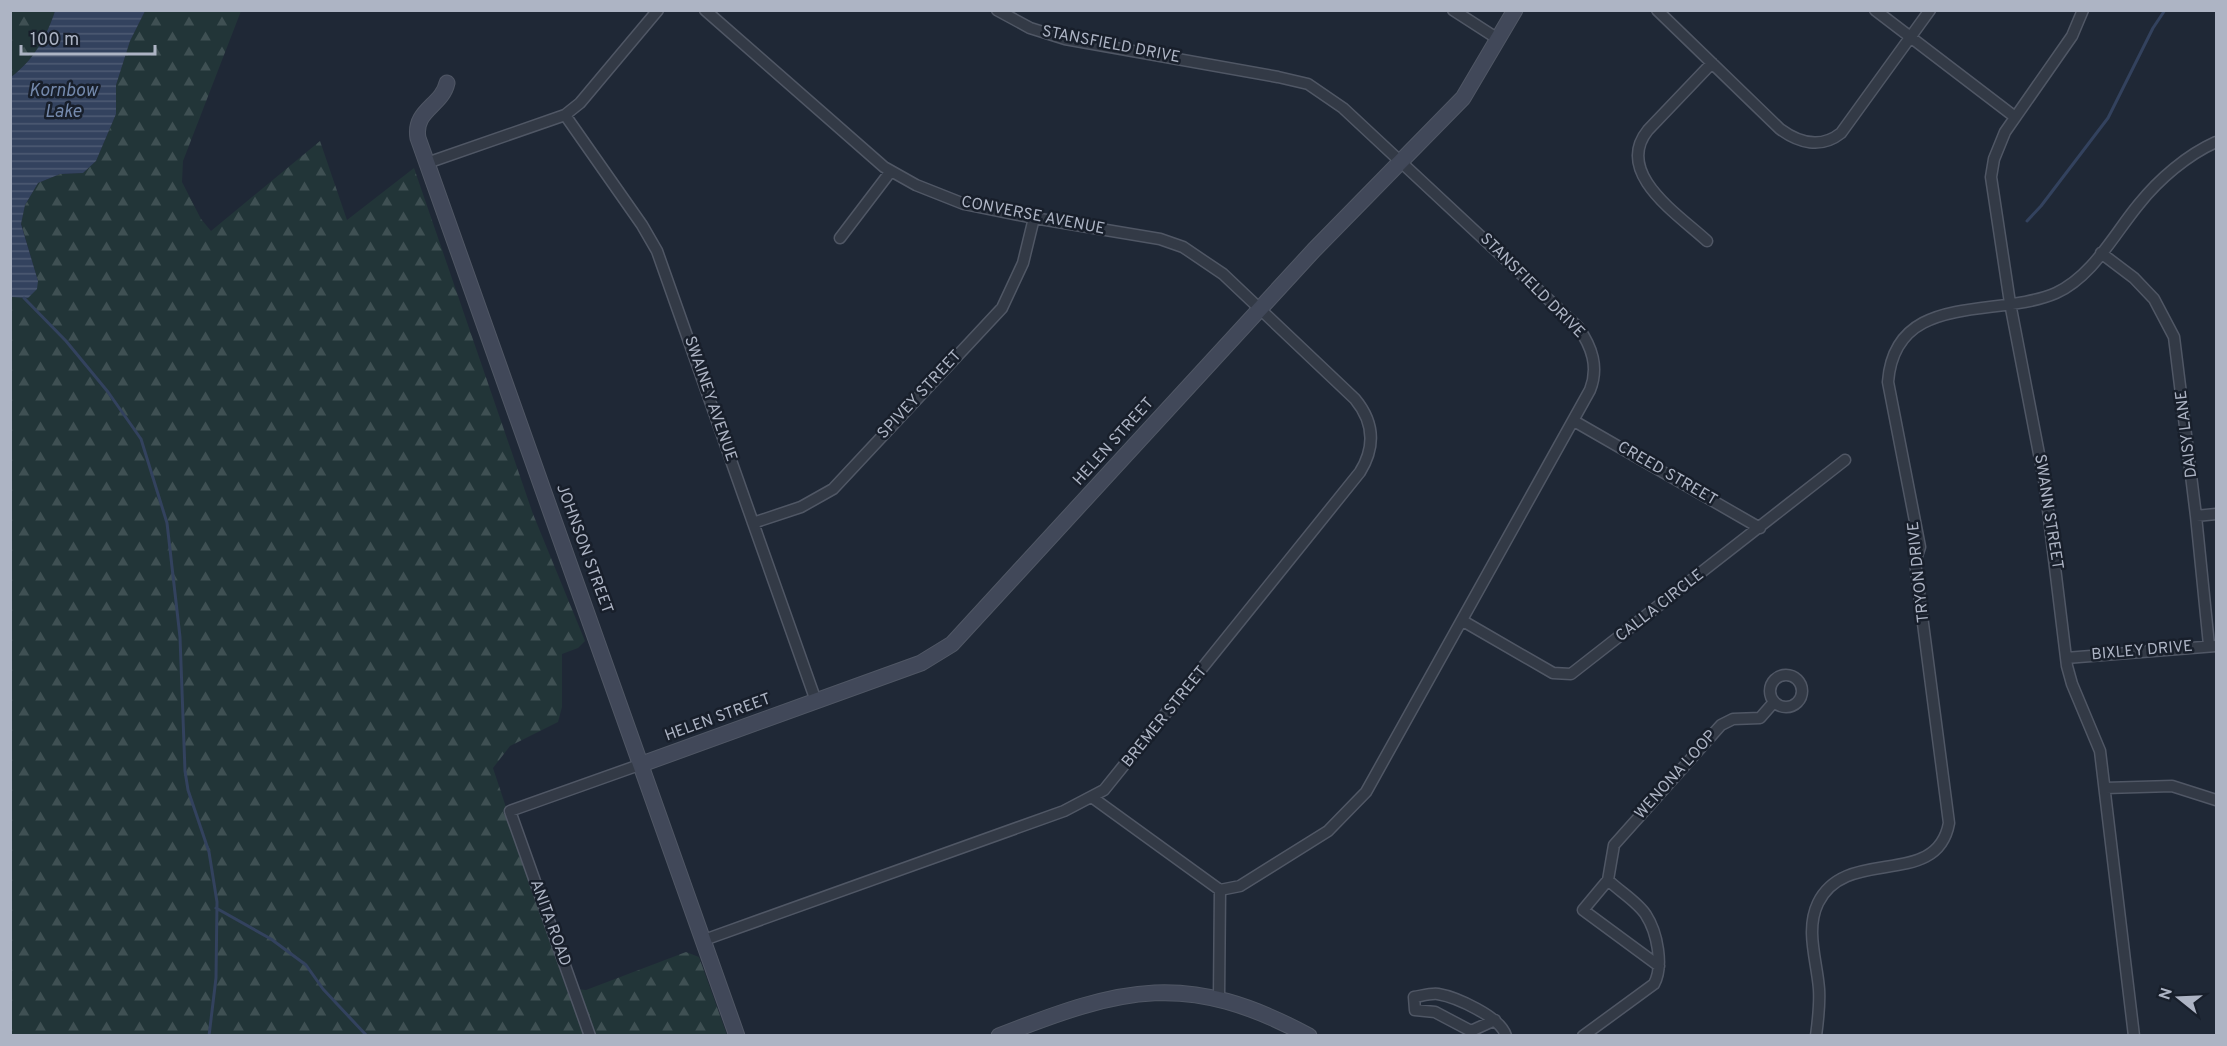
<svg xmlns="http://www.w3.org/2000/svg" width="2227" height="1046" font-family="Overpass,sans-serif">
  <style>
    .forest { fill: url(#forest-firs) }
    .water { fill: url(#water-rules) }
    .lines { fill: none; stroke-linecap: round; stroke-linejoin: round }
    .stream { stroke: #33425e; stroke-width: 3 }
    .street-casing { stroke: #505765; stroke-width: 13 }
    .secondary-casing { stroke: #505765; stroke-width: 17 }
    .street { stroke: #333a46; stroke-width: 10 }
    .secondary { stroke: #414859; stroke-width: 15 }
    .labels { text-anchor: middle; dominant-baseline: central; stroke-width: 5; stroke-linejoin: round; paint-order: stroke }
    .street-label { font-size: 16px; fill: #adb4c4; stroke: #181f2b }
    .water-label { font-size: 18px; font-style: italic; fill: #7489ac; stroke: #181f2b }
  </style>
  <defs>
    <pattern id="forest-firs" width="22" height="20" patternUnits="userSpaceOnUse" patternTransform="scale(1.5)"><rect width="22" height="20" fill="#223538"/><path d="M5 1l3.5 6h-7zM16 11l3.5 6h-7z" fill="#3f5053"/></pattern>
    <pattern id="water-rules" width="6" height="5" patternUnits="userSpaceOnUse" patternTransform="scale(1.5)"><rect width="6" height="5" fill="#33425e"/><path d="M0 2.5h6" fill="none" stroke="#4e5b73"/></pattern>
  </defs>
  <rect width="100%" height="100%" fill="#1f2836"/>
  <!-- forest -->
  <path class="forest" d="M 11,11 L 55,11 C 47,36 33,61 11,77 Z
    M 145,11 L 241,11 L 183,161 L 182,182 L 201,219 L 211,231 L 320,141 L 347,220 L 414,168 L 533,514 L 585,641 L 578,648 L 562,654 L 562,707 L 558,722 L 510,746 L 493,768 L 566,988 L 586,990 L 686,952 L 699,957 L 727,1035 L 11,1036 L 10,296 L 28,298 L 38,281 L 21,223 L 25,205 L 38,183 L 60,174 L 83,173 L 96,161 L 116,114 L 116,85 L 130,41 Z"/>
  <!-- water -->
  <path class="water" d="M 55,11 L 145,11 L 130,41 L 116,85 L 116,114 L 96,161 L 83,173 L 60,174 L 38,183 L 25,205 L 21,224 L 38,281 L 37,289 L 28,298 L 12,297 L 11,77 C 33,61 47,36 55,11 Z"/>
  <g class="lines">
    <!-- stream -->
    <path class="stream" d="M 2027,221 L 2041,206 L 2108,118 L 2153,28 L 2165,10
      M 24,298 L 66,341 L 108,392 L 141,439 L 167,523 L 180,637 L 185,771 L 188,790 L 209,852 L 217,902 L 216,978 L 209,1036
      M 216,908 L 271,939 L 306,965 L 323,989 L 367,1036"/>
    <!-- street casing -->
    <g class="street-casing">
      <path id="street" d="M 997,10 L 1030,28 L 1065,39 L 1278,77 L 1308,84 L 1343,108 L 1578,327 C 1592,347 1599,367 1590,390 L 1366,792 L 1328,831 L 1240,886 L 1220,890
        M 1453,10 L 1498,39
        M 1657,10 L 1780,129 C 1799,143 1821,149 1841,133 L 1930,10
        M 1875,10 L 2015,117
        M 2083,10 L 2072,36 L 2005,132 L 1994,159 L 1991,177 L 2010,303 L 2045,485 L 2067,666 L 2072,684 L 2100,751 L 2134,1036
        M 565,115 L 642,225 L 657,251 L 816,701
        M 427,163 L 565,115 L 580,103 L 658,10
        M 840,238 L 891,171
        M 1707,241 C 1679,215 1613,173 1648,130 L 1712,63
        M 2101,253 L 2134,278 L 2154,299 L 2174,337 L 2196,516 L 2209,645
        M 1574,421 L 1760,528
        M 2196,516 L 2216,514
        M 753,523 L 801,507 L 833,489 L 1002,308 L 1023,263 L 1034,218
        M 1463,621 L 1553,673 L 1571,674 L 1845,460
        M 2066,658 L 2216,646
        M1770 691a16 16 0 1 1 32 0a16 16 0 1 1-32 0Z
        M 2105,788 L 2172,786 L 2216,800
        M 1093,798 L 1220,890 L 1219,997
        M 1608,880 L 1614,845 L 1721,725 L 1733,719 L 1760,718 L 1774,702
        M 704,940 L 1064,811 L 1104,790 L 1360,472 C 1376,446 1374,422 1355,399 L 1223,274 L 1183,247 L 1160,239 L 1034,218 L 964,204 L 916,185 L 884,167 L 705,10
        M 1495,1020 L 1471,1031 L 1435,1012 L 1415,1010 L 1414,997 C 1421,996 1431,993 1438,994 C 1456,997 1501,1017 1506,1036
        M 590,1036 L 510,811 L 642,764
        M 1583,1036 L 1654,984 C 1664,966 1657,932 1646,915 C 1638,902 1619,891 1608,880 L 1583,910 L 1659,966
        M 1816,1036 C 1818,1021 1820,1004 1819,989 C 1817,961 1805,930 1818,903 C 1846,845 1937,890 1949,823 L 1915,562 L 1920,547 L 1888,382 C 1895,290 1996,319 2056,293 C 2093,276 2114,234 2139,204 C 2159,179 2187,155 2216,142"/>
    </g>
    <!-- secondary casing -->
    <g class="secondary-casing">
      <path id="secondary" d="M 447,83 C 442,106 413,110 418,138 L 737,1036
        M 642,764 L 921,663 L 952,644 L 1314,250 L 1463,98 L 1515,10
        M 999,1036 C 1123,987 1187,970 1309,1036"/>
    </g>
    <!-- street -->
    <use href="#street" class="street"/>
    <!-- secondary -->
    <use href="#secondary" class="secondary"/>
  </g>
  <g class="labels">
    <!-- street labels -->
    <g class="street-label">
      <text transform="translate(1111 45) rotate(11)">STANSFIELD DRIVE</text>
      <text transform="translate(1033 216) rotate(11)">CONVERSE AVENUE</text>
      <text transform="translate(1532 286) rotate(45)">STANSFIELD DRIVE</text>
      <text transform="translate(920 395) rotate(-47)">SPIVEY STREET</text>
      <text transform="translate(710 399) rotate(71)">SWAINEY AVENUE</text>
      <text transform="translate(2187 434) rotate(-97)">DAISY LANE</text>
      <text transform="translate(1114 442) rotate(-48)">HELEN STREET</text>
      <text transform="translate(1667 474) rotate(30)">CREED STREET</text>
      <text transform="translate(2048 512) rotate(81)">SWANN STREET</text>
      <text transform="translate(584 549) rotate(70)">JOHNSON STREET</text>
      <text transform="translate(1919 572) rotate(-96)">TRYON DRIVE</text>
      <text transform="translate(1660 606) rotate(-38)">CALLA CIRCLE</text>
      <text transform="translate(2142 651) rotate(-5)">BIXLEY DRIVE</text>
      <text transform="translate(1165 717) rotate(-51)">BREMER STREET</text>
      <text transform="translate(718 718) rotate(-20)">HELEN STREET</text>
      <text transform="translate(1676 775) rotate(-48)">WENONA LOOP</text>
      <text transform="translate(550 923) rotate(70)">ANITA ROAD</text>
    </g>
    <!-- water labels -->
    <g class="water-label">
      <text x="63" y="91">Kornbow<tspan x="63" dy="21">Lake</tspan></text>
    </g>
  </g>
  <!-- border -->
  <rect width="2227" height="1046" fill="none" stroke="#adb4c4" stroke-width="24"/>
  <!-- north arrow -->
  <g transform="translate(2179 998) rotate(288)" stroke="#181f2b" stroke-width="4.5" paint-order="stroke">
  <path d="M0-4.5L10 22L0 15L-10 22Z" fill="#adb4c4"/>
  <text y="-9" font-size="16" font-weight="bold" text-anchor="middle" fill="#adb4c4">N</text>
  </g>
  <!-- scale -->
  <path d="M21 45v9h134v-9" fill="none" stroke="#adb4c4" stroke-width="3"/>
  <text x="30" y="45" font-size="18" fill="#adb4c4" stroke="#181f2b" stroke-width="4.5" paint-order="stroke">100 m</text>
</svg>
